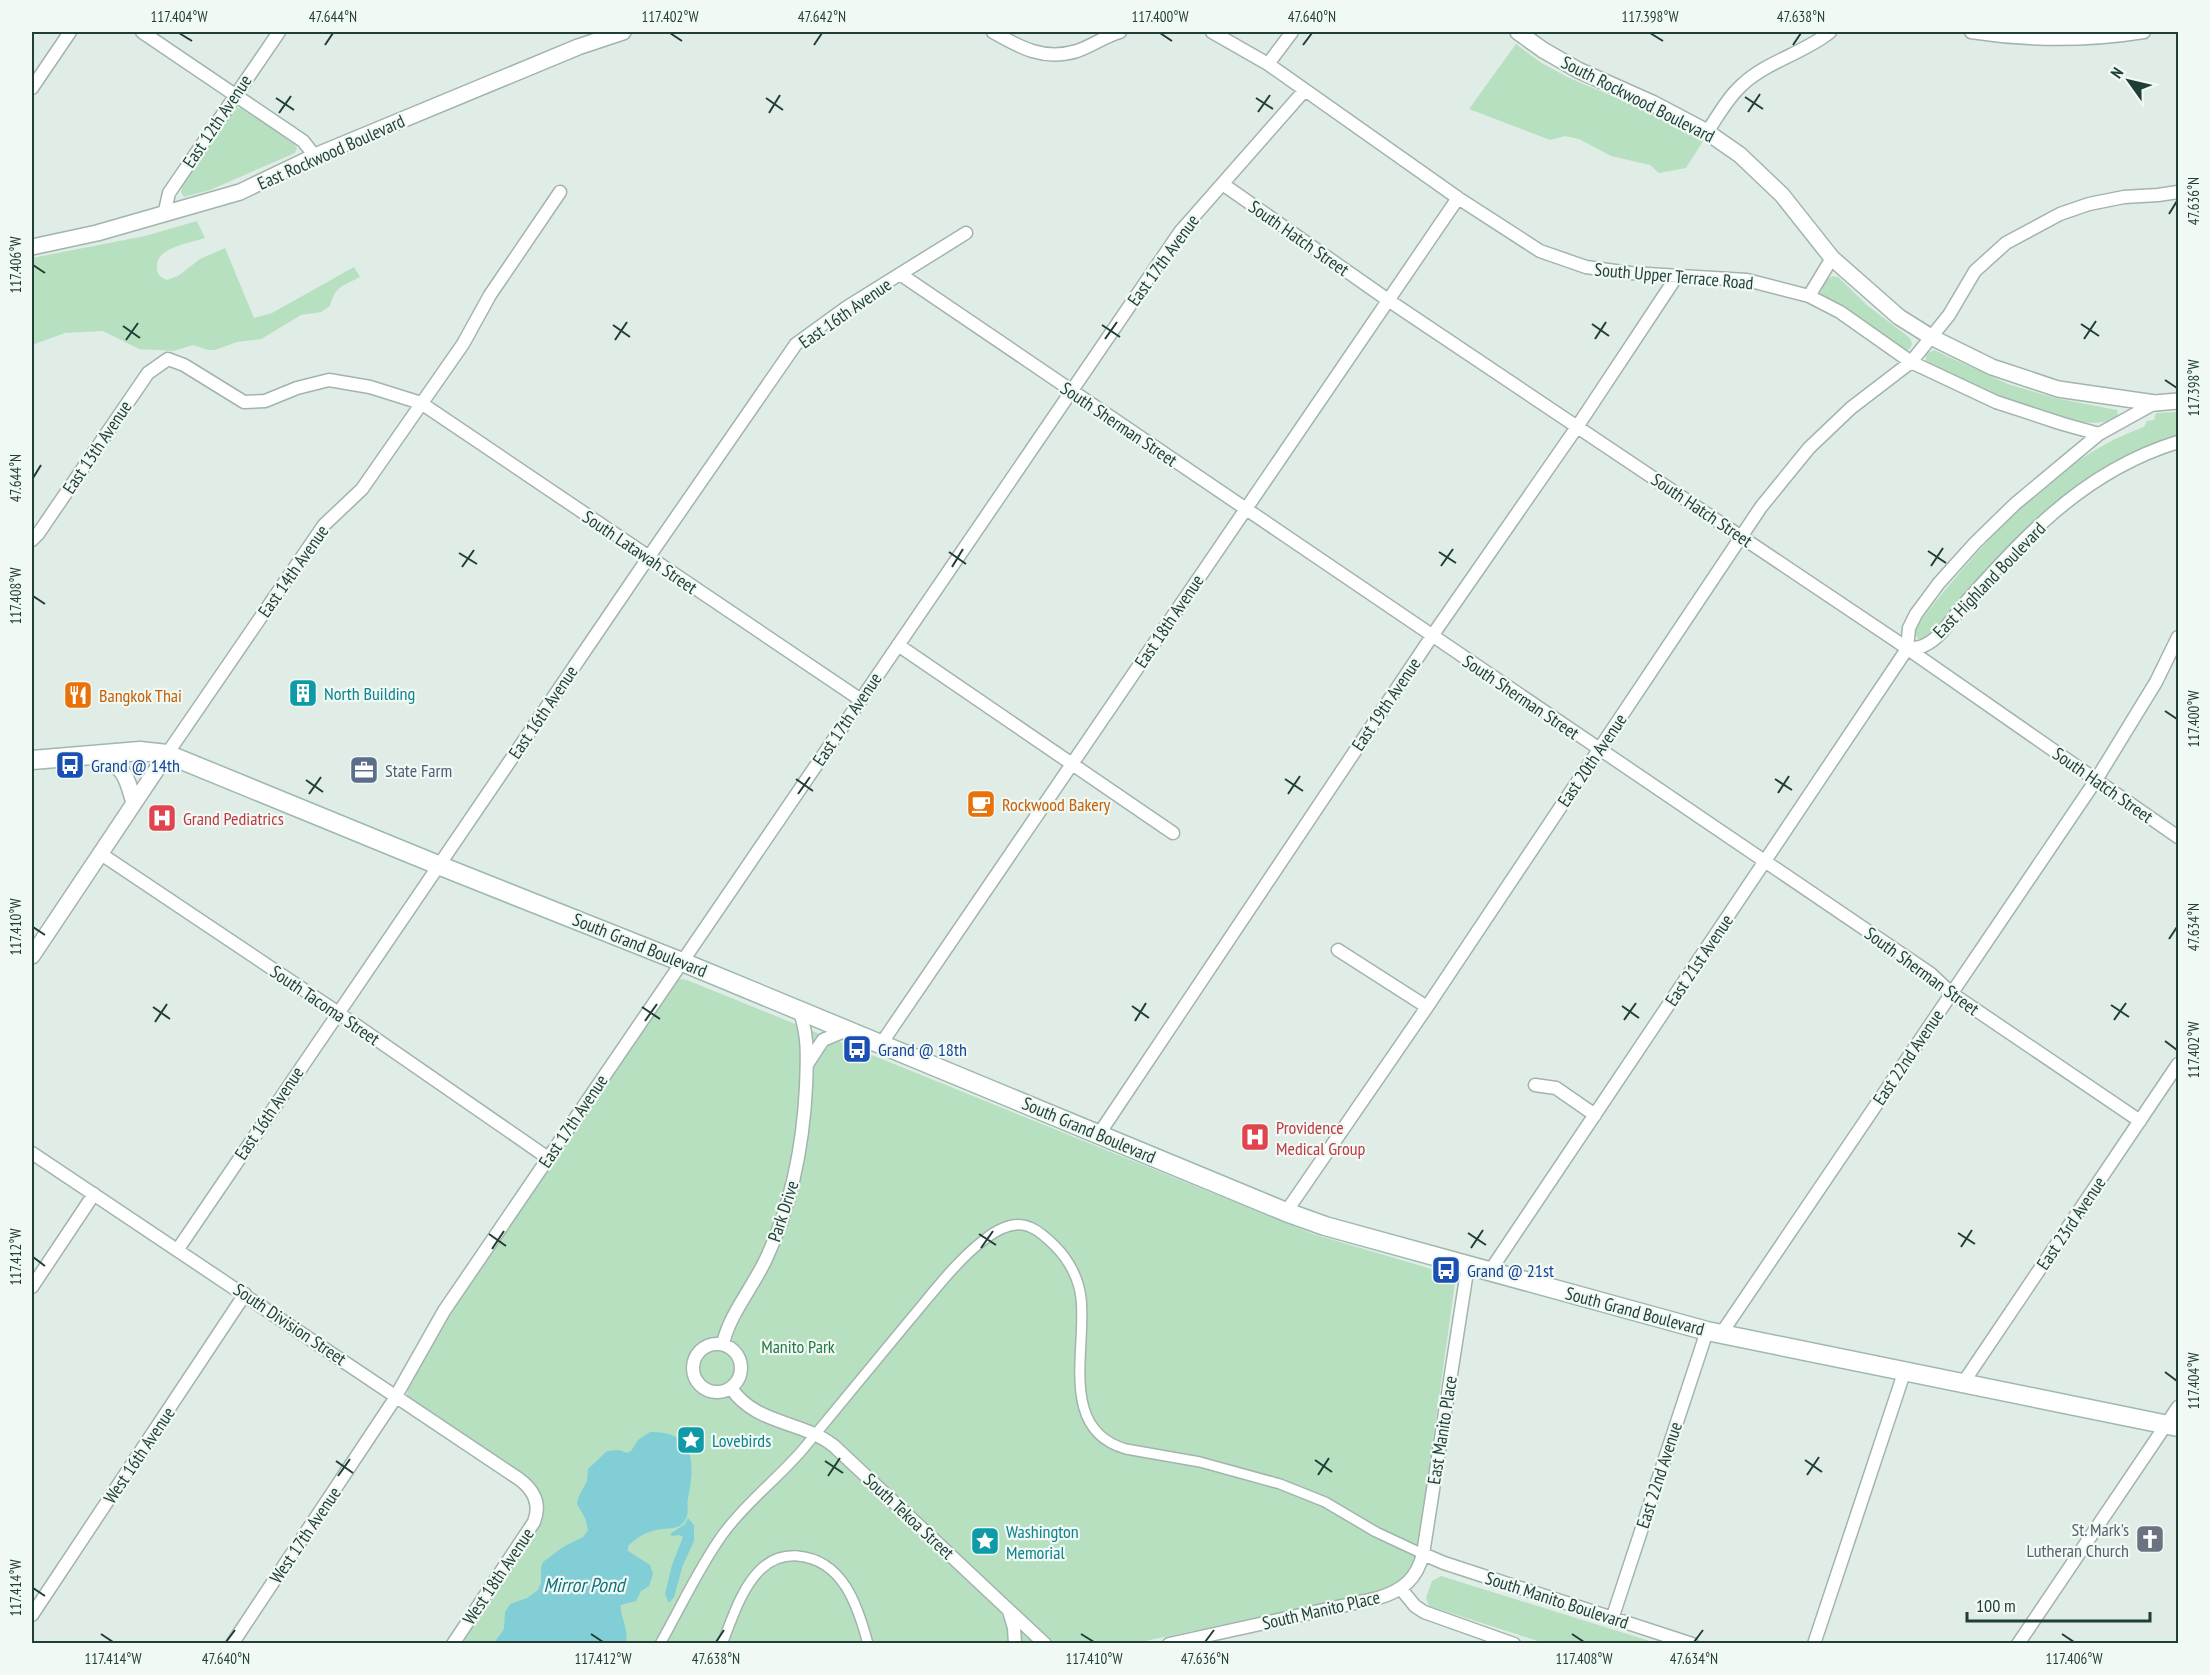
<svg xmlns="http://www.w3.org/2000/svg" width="2210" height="1675" font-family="'PT Sans Narrow',sans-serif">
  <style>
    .green { fill: #b7e0c0 }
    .water { fill: #82ced7 }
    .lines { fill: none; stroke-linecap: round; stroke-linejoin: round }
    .pedestrian-casing { stroke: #a2b4ad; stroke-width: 12 }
    .minor-casing { stroke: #a2b4ad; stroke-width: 15 }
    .tertiary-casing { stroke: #a2b4ad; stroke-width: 18 }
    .secondary-casing { stroke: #9db9ae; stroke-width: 21 }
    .pedestrian { stroke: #fff; stroke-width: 9 }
    .minor { stroke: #fff; stroke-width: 12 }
    .tertiary { stroke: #fff; stroke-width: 15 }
    .secondary { stroke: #fff; stroke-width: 18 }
    .ticks { fill: none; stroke: #1f3e35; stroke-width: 2 }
    .labels { text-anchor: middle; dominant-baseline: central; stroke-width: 4.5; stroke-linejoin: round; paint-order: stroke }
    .street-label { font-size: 18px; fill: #1f3e35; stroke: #f1f9f4 }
    .culture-label { font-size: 18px; fill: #0d838f; stroke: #f1f9f4; text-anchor: start }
    .food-label { font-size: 18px; fill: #c56008; stroke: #f1f9f4; text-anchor: start }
    .transit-label { font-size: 18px; fill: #164399; stroke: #f1f9f4; text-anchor: start }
    .service-label { font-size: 18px; fill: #4e5e75; stroke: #f1f9f4; text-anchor: start }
    .health-label { font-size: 18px; fill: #be3a42; stroke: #f1f9f4; text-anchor: start }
    .park-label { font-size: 18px; fill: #257942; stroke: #f1f9f4 }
    .worship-label { font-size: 18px; fill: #5b616d; stroke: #f1f9f4; text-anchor: end }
    .water-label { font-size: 20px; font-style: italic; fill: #137280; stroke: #f1f9f4 }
    .neatline { fill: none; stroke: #1f3e35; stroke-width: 2 }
    .ticks-label { font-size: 15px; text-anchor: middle; fill: #1f3e35 }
  </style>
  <rect width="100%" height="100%" fill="#e0ece6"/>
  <!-- green -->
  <path class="green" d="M 1516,44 L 1540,62 L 1567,77 L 1638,107 L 1703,141 L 1686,168 L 1659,173 L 1650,165 L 1611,156 L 1579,139 L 1565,136 L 1550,140 L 1469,109 Z
    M 236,108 L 241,108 L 294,144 L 297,148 L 295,153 L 210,190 L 184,197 L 181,192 L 182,185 Z
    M 197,221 L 205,238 C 191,243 158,247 157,265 C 156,273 160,278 167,280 L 178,276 L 200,259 L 225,248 L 254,318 L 272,313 L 354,267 L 360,277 C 343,286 335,286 330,306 L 321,312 L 301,315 L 261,339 L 237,342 L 215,350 L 208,350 L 193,345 L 174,351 L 139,349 L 103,331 L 65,333 L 32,345 L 32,258 L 145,236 Z
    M 1832,276 L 1838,277 L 1868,306 L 1910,338 L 1912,344 C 1910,350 1906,352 1900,351 L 1859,317 L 1820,295 L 1824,282 Z
    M 1934,350 L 2008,384 L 2055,398 L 2117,410 L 2118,415 C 2089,445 1962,380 1930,364 L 1926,360 L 1926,354 Z
    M 2178,412 L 2178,437 L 2148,447 L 1997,561 L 1964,595 L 1929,639 L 1918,639 L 1914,632 L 1915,628 C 1972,554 2054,458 2144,427 L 2147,421 L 2154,420 L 2156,413 Z
    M 680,979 L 687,980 L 1313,1234 L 1452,1275 L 1455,1283 L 1420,1534 C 1414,1564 1413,1579 1382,1591 L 1136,1643 L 462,1643 L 539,1528 C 545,1513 544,1502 536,1488 L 410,1399 L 407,1395 L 408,1389 L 444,1322 L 675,982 Z
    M 1441,1576 L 1656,1643 L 1544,1643 L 1429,1606 L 1426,1598 L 1432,1581 Z"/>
  <!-- water -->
  <path class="water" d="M 650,1432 C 696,1431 695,1464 688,1498 C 686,1507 691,1515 682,1524 C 675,1530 665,1528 656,1530 C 644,1533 636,1538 628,1546 L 628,1551 L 650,1565 L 653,1574 L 649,1586 L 641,1591 L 636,1601 L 621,1605 C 619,1615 629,1627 626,1643 L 494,1643 L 504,1629 L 505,1612 L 510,1604 L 527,1598 L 538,1590 L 541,1583 L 541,1568 L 543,1562 L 563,1547 L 583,1537 L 588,1530 L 585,1518 L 577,1504 L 578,1498 L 587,1481 L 588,1469 L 607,1451 L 619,1450 L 627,1453 L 631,1451 L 638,1440 Z
    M 688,1518 L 694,1525 L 694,1541 L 683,1565 L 674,1597 L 669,1603 L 665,1594 L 672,1565 L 683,1537 L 679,1535 L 672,1536 L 670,1534 L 685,1524 Z"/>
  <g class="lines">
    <!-- pedestrian casing -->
    <g class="pedestrian-casing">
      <path id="pedestrian" d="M 660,1644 C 681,1607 699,1567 723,1534 C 747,1501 779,1478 804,1448 C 839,1406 873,1364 908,1322 C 932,1294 955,1262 985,1239 C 998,1229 1014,1220 1030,1227 C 1040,1231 1048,1239 1055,1246 C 1069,1260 1079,1279 1081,1298 C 1087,1349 1058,1430 1126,1449 L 1200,1462 L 1280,1484 L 1325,1502 L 1376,1532 L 1423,1554
        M 722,1644 C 732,1619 741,1589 760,1570 C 770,1560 783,1555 798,1556 C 843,1560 858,1606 868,1644"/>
    </g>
    <!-- minor casing -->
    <g class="minor-casing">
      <path id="minor" d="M 142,32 L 303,141 L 315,156
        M 993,32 C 1021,48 1044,61 1077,51 C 1092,46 1105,36 1120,32
        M 1212,32 L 1268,64 L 1458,198 L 1540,251 L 1586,267 L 1630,273 L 1747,280 L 1809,296 L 1840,312 L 1911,362 L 1996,402 L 2063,424 L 2099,434
        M 1971,32 C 2028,41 2087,41 2144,32
        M 1268,64 L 1292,32
        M 32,88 L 70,32
        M 1707,132 C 1718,116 1728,97 1743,84 C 1768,61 1804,53 1830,32
        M 1224,185 L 1388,300 L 1895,640 L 2178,837
        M 164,215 L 169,193 L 279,32
        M 900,274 L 1931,974 L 1951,993 L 2140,1121
        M 1809,296 L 1832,258
        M 32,540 L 38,534 L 148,373 L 168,359 L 184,365 L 244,402 L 265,401 L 297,388 L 329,380 L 370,387 L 421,403 L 861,700
        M 898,645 L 1173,833
        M 1907,649 C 1913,648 1920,648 1925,645 C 1942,637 1954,615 1966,602 C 1990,575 2015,547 2042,523 C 2082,486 2126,458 2178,442
        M 167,754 L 324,525 L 362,489 L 463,344 L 490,295 L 560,192
        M 101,854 L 337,1012 L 548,1158
        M 1338,950 L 1427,1007
        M 881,1044 L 1458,198
        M 808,1063 L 823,1040 L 847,1030
        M 1535,1085 L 1556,1088 L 1595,1115
        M 1099,1134 L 1432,636 L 1577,427 L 1677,276
        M 32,1153 L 519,1479 C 534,1490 541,1504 534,1522 L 453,1644
        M 1286,1212 L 1427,1007 L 1761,507 L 1809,448 L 1851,408 L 1911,362 L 1949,315 L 1975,271 L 2006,243 L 2060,214 L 2089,204 L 2124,197 L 2158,195 L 2178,192
        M 178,1249 L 648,558 L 796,344 L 847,307 L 966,233
        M 1490,1271 L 1907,649 L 1909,628 L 1916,614 L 1939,583 L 1975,543 L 2015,504 L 2099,434 L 2155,403
        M 32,1287 L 94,1194
        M 1721,1334 L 2096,780 L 2156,682 L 2178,637
        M693 1368a24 24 0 1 1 48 0a24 24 0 1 1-48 0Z
        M 723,1344 C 729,1315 753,1287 766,1259 C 792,1204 803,1147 806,1087 C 807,1059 809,1036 799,1010
        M 1963,1383 L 2178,1064
        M 731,1388 C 756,1425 801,1420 834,1446 L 1045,1644
        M 1423,1554 L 1444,1563 L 1692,1644
        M 1401,1589 L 1415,1606 L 1424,1612 L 1514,1644
        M 1009,1611 L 1014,1628 L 1015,1644
        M 32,1615 L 245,1294
        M 1612,1619 L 1707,1331
        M 232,1644 L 392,1403 L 444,1311 L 1180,232 L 1304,91
        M 1169,1644 L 1378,1598 C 1402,1591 1417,1579 1423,1554 L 1468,1265
        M 1814,1644 L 1905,1370
        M 2018,1644 L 2178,1407"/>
    </g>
    <!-- tertiary casing -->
    <g class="tertiary-casing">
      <path id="tertiary" d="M 1518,32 L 1543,50 L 1578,70 L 1652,103 L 1707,132 L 1740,155 L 1782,195 L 1832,258 L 1899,317 L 1931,337 L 1992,367 L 2058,389 L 2155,403 L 2178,401
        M 32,247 L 97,233 L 240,192 L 315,156 L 578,47 L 623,32
        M 96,756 C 125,766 126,775 134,803
        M 32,956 L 167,754"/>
    </g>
    <!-- secondary casing -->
    <g class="secondary-casing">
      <path id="secondary" d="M 32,760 L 140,751 L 167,754 L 438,865 L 692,966 L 1286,1212 L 1325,1226 L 1707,1331 L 2178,1427"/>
    </g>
    <!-- pedestrian -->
    <use href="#pedestrian" class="pedestrian"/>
    <!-- minor -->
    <use href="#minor" class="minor"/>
    <!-- tertiary -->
    <use href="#tertiary" class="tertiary"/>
    <!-- secondary -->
    <use href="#secondary" class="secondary"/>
  </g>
  <!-- ticks -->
  <path class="ticks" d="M 179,33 L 192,41M 670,33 L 682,41M 1160,33 L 1172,41M 1650,33 L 1663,41M 325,45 L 333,33M 814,45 L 822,33M 1303,45 L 1312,33M 1793,45 L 1801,33M 1745,97 L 1763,109M 276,98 L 294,110M 766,98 L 783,110M 1256,98 L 1273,109M 1258,112 L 1270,95M 1748,112 L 1760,94M 279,113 L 291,96M 769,113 L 780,95M 2169,214 L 2177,201M 33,265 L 45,273M 1592,324 L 1609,336M 2081,324 L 2099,336M 613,325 L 630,337M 1102,325 L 1120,337M 123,326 L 140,338M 1105,339 L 1117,322M 1595,339 L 1606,322M 2084,339 L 2096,321M 126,340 L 138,323M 615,340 L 627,322M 2165,380 L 2177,388M 33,478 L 41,465M 1928,551 L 1946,563M 949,552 L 966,564M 1439,552 L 1456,563M 459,553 L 477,564M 1441,566 L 1453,549M 1931,566 L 1943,548M 462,567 L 474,550M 952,567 L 963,549M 33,596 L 45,604M 2165,711 L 2177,719M 796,779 L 813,791M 1285,779 L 1303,791M 1775,779 L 1792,790M 306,780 L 323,792M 1778,793 L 1789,776M 309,794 L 321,777M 798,794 L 810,777M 1288,794 L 1300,776M 33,927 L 45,935M 2169,939 L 2177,927M 2111,1005 L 2129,1017M 1132,1006 L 1149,1018M 1622,1006 L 1639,1018M 153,1007 L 170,1019M 642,1007 L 660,1019M 1624,1020 L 1636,1003M 2114,1020 L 2126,1003M 645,1021 L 657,1004M 1135,1021 L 1146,1003M 155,1022 L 167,1004M 2165,1041 L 2177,1050M 1468,1233 L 1486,1245M 1958,1233 L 1975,1244M 489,1234 L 506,1246M 979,1234 L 996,1245M 1961,1247 L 1972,1230M 981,1248 L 993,1231M 1471,1248 L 1483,1230M 492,1249 L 504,1231M 33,1257 L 45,1266M 2165,1372 L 2177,1381M 1315,1460 L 1332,1472M 1805,1460 L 1822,1472M 336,1461 L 353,1473M 825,1461 L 843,1473M 1318,1475 L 1329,1458M 1807,1475 L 1819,1457M 338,1476 L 350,1459M 828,1476 L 840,1458M 33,1588 L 45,1596M 101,1634 L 113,1642M 591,1634 L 603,1642M 1081,1634 L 1094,1642M 1572,1634 L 1584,1642M 2062,1634 L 2074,1642M 226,1642 L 235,1630M 716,1642 L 724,1630M 1205,1642 L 1214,1630M 1694,1642 L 1703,1630"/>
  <!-- icons -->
  <defs>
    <g id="building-square" transform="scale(1.5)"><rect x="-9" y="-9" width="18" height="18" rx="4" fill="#0f9aa8" stroke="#f1f9f4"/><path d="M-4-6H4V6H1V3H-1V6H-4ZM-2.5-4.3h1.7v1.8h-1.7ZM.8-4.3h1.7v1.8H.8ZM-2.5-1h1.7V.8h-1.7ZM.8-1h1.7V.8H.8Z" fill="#fff"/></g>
    <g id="restaurant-square" transform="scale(1.5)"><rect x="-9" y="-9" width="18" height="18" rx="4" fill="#e8710a" stroke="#f1f9f4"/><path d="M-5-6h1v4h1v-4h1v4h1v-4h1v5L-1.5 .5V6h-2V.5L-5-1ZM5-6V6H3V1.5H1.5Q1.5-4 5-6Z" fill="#fff"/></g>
    <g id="bus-square" transform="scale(1.5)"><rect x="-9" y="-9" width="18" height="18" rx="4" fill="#1a4fb4" stroke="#f1f9f4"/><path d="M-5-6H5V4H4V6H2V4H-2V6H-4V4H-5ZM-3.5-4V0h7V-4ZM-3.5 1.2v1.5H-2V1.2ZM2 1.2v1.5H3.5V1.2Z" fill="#fff"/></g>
    <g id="office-square" transform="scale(1.5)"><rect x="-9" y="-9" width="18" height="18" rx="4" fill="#5c6f8a" stroke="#f1f9f4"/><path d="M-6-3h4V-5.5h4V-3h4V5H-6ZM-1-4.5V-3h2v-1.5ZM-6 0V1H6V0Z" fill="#fff"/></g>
    <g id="cafe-square" transform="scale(1.5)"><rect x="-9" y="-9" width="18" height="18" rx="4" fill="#e8710a" stroke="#f1f9f4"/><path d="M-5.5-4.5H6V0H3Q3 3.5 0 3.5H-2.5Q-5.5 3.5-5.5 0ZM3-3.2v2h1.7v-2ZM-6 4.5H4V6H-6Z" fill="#fff"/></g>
    <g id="hospital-square" transform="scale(1.5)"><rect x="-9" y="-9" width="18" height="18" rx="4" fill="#e0444e" stroke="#f1f9f4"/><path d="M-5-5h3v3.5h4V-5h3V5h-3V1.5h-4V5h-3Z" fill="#fff"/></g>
    <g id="sight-square" transform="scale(1.5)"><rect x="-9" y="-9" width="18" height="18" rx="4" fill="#0f9aa8" stroke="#f1f9f4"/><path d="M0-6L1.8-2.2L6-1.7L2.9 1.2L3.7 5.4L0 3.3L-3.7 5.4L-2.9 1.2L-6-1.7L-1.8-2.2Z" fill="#fff"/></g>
    <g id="church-square" transform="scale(1.5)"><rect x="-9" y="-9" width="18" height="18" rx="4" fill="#6b7280" stroke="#f1f9f4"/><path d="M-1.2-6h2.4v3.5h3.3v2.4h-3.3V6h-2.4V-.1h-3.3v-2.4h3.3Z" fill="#fff"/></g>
  </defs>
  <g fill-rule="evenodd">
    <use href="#building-square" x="303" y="693"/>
    <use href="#restaurant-square" x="78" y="695"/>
    <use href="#bus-square" x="70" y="765"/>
    <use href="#office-square" x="364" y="770"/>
    <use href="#cafe-square" x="981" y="804"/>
    <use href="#hospital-square" x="162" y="818"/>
    <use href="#bus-square" x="857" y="1049"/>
    <use href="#hospital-square" x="1255" y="1137"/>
    <use href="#bus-square" x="1446" y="1270"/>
    <use href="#sight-square" x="691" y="1440"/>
    <use href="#church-square" x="2150" y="1539"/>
    <use href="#sight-square" x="985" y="1541"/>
  </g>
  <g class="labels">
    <!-- street labels -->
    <g class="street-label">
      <text transform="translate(1638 99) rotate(27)">South Rockwood Boulevard</text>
      <text transform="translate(217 121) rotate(-56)">East 12th Avenue</text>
      <text transform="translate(331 152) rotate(-24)">East Rockwood Boulevard</text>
      <text transform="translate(1299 238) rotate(35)">South Hatch Street</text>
      <text transform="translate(1163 260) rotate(-54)">East 17th Avenue</text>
      <text transform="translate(1674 276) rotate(5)">South Upper Terrace Road</text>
      <text transform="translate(845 313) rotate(-35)">East 16th Avenue</text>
      <text transform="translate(1119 424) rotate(34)">South Sherman Street</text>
      <text transform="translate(97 447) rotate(-56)">East 13th Avenue</text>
      <text transform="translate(1702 510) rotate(34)">South Hatch Street</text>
      <text transform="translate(640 552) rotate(34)">South Latawah Street</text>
      <text transform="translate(293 571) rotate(-55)">East 14th Avenue</text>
      <text transform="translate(1989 580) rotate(-46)">East Highland Boulevard</text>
      <text transform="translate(1169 621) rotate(-56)">East 18th Avenue</text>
      <text transform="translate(1521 697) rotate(34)">South Sherman Street</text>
      <text transform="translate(1386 704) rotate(-56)">East 19th Avenue</text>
      <text transform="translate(543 712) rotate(-56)">East 16th Avenue</text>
      <text transform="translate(847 719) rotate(-56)">East 17th Avenue</text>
      <text transform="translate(1592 760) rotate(-56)">East 20th Avenue</text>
      <text transform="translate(2103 785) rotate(35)">South Hatch Street</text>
      <text transform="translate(640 945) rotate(22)">South Grand Boulevard</text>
      <text transform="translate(1699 960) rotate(-56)">East 21st Avenue</text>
      <text transform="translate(1922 971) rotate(36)">South Sherman Street</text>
      <text transform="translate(325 1005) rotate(34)">South Tacoma Street</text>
      <text transform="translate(1908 1057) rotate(-56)">East 22nd Avenue</text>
      <text transform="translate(269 1113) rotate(-56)">East 16th Avenue</text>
      <text transform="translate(573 1121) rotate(-56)">East 17th Avenue</text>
      <text transform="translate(1089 1130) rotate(23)">South Grand Boulevard</text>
      <text transform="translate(783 1211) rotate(-72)">Park Drive</text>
      <text transform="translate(2071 1223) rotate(-56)">East 23rd Avenue</text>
      <text transform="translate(1635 1311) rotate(15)">South Grand Boulevard</text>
      <text transform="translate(290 1324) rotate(34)">South Division Street</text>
      <text transform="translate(1442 1430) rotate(-81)">East Manito Place</text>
      <text transform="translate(139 1455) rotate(-56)">West 16th Avenue</text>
      <text transform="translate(1659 1475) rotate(-72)">East 22nd Avenue</text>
      <text transform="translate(909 1516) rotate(43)">South Tekoa Street</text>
      <text transform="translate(305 1535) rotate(-56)">West 17th Avenue</text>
      <text transform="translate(498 1576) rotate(-56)">West 18th Avenue</text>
      <text transform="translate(1557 1600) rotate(18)">South Manito Boulevard</text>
      <text transform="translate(1321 1610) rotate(-13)">South Manito Place</text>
    </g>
    <!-- culture labels -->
    <g class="culture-label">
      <text x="324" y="693">North Building</text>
      <text x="712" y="1440">Lovebirds</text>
      <text x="1006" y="1531">Washington<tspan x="1006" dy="21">Memorial</tspan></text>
    </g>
    <!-- food labels -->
    <g class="food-label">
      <text x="99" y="695">Bangkok Thai</text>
      <text x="1002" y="804">Rockwood Bakery</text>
    </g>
    <!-- transit labels -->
    <g class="transit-label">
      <text x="91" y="765">Grand @ 14th</text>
      <text x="878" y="1049">Grand @ 18th</text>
      <text x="1467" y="1270">Grand @ 21st</text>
    </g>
    <!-- service labels -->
    <g class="service-label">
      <text x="385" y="770">State Farm</text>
    </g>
    <!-- health labels -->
    <g class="health-label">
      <text x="183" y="818">Grand Pediatrics</text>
      <text x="1276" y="1127">Providence<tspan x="1276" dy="21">Medical Group</tspan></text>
    </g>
    <!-- park labels -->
    <g class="park-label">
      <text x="798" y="1346">Manito Park</text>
    </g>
    <!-- worship labels -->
    <g class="worship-label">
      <text x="2129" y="1529">St. Mark's<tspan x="2129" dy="21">Lutheran Church</tspan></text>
    </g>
    <!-- water labels -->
    <g class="water-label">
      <text x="584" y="1585">Mirror Pond</text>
    </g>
  </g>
  <!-- border -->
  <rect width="2210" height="1675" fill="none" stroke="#f1f9f4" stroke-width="66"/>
  <!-- north arrow -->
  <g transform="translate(2129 81) rotate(304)" stroke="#f1f9f4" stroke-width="4.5" paint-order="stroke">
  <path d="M0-4.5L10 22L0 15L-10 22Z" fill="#1f3e35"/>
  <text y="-9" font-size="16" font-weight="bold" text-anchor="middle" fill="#1f3e35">N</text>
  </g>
  <!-- scale -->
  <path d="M1967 1612v9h183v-9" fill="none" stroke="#1f3e35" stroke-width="3"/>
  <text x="1976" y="1612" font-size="18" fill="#1f3e35" stroke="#f1f9f4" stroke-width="4.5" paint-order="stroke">100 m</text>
  <rect x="33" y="33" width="2144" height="1609" class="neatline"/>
  <g class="ticks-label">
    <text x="179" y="22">117.404°W</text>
    <text x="333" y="22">47.644°N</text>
    <text x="670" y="22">117.402°W</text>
    <text x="822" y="22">47.642°N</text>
    <text x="1160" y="22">117.400°W</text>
    <text x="1312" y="22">47.640°N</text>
    <text x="1650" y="22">117.398°W</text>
    <text x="1801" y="22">47.638°N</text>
    <text transform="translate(2194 201) rotate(-90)" y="5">47.636°N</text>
    <text transform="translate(16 265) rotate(-90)" y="5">117.406°W</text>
    <text transform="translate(2194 388) rotate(-90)" y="5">117.398°W</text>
    <text transform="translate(16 478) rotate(-90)" y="5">47.644°N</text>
    <text transform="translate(16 596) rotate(-90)" y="5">117.408°W</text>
    <text transform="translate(2194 719) rotate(-90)" y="5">117.400°W</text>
    <text transform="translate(16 927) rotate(-90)" y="5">117.410°W</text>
    <text transform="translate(2194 927) rotate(-90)" y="5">47.634°N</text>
    <text transform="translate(2194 1050) rotate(-90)" y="5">117.402°W</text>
    <text transform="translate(16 1257) rotate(-90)" y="5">117.412°W</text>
    <text transform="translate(2194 1381) rotate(-90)" y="5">117.404°W</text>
    <text transform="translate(16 1588) rotate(-90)" y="5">117.414°W</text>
    <text x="113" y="1664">117.414°W</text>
    <text x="226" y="1664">47.640°N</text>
    <text x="603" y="1664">117.412°W</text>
    <text x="716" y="1664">47.638°N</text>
    <text x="1094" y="1664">117.410°W</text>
    <text x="1205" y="1664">47.636°N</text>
    <text x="1584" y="1664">117.408°W</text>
    <text x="1694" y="1664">47.634°N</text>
    <text x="2074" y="1664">117.406°W</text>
  </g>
</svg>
